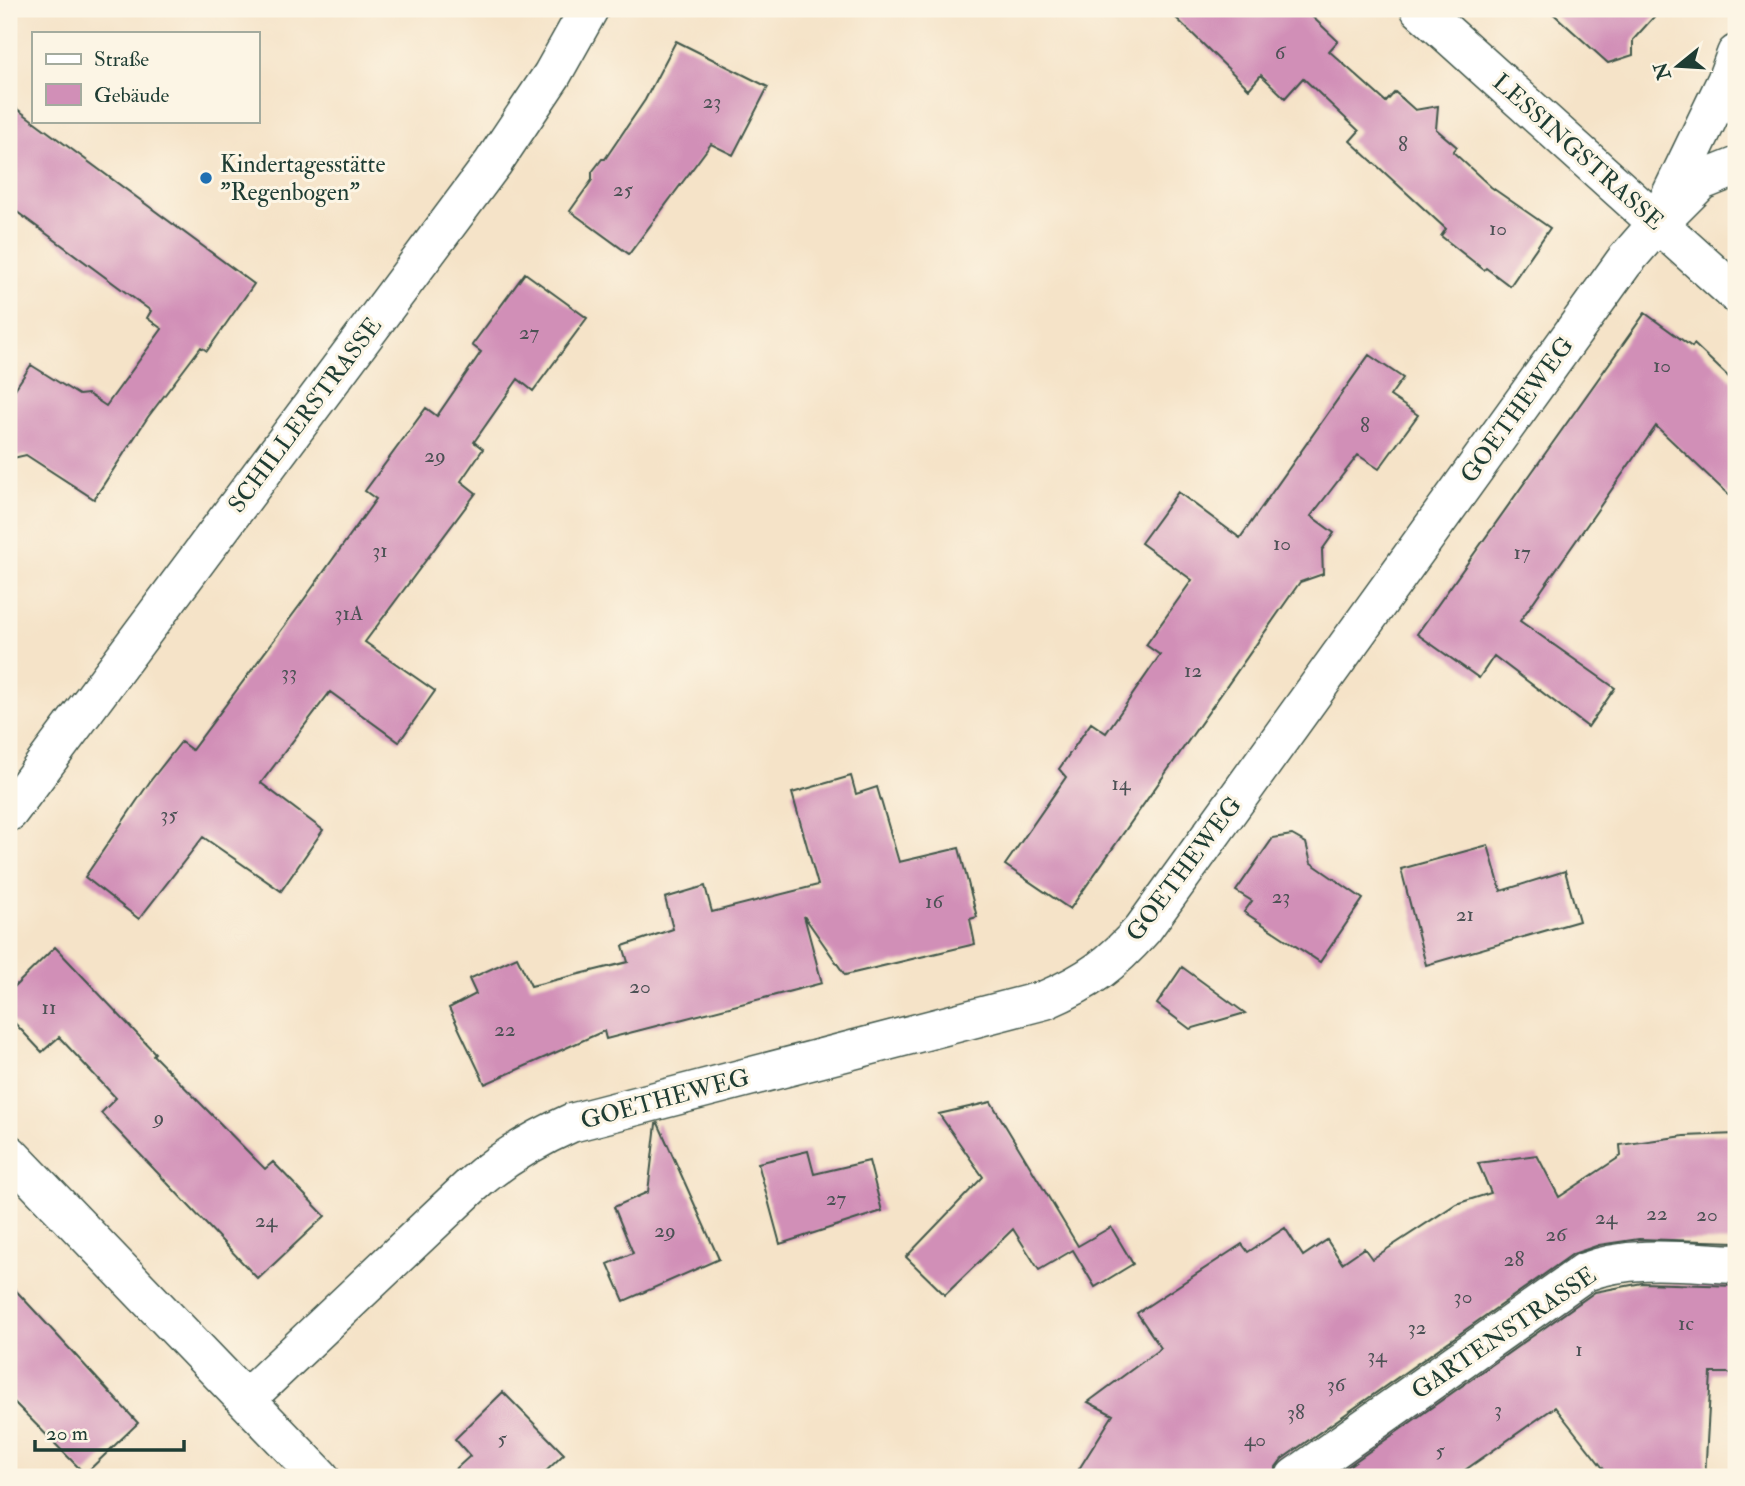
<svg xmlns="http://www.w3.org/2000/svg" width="1745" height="1486" font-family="'IM FELL Double Pica',serif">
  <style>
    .building { fill: #d18fb7 }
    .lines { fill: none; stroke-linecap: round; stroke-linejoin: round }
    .minor-casing { stroke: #3f564a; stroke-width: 41 }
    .minor { stroke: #fff; stroke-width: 38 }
    .poi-dot { fill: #1f6fb2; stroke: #fcf5e5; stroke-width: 2.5 }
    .labels { text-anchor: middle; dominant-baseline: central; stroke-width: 6; stroke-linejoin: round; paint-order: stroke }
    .number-label { font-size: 21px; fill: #4c5255 }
    .street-label { font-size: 24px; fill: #1f3d34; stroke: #fcf5e5 }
    .poi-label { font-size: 24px; fill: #1f3d34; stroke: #fcf5e5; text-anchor: start }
  </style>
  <rect width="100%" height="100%" fill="#fcf5e5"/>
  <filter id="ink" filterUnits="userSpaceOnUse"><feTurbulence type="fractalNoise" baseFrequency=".0143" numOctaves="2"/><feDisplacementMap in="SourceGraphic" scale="14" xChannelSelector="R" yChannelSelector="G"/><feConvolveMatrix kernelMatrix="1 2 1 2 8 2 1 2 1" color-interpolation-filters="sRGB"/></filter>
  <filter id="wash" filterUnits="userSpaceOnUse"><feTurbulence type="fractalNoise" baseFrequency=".00686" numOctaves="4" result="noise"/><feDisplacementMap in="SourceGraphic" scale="28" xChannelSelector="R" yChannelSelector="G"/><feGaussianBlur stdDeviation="1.57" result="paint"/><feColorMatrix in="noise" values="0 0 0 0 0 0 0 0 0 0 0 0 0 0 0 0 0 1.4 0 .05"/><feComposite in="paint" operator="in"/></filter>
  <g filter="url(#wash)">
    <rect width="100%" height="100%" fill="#f5e3c8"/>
    <g id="blocks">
      <!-- building -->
      <path class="building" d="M 1167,9 L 1304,9 L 1338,41 L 1329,51 L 1386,102 L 1395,92 L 1415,110 L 1438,106 L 1436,129 L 1457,147 L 1453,152 L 1491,187 L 1550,228 L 1510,286 L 1486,268 L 1484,270 L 1441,236 L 1446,229 L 1350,141 L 1359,131 L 1303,78 L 1285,98 L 1261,75 L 1249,89 Z
        M 1548,9 L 1661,9 L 1633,40 L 1633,55 L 1608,63 Z
        M 676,41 L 768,87 L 733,155 L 711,144 L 629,254 L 570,211 L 592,180 L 592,172 L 602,159 L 605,159 L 645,100 Z
        M 9,103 L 254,284 L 207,351 L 201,347 L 148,417 L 94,499 L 26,455 L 9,459 L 9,398 L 31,365 L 79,395 L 88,394 L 106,406 L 162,329 L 147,318 L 151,311 L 9,206 Z
        M 525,273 L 587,318 L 533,391 L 518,379 L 474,442 L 483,449 L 461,481 L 476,493 L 365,642 L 435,691 L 399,742 L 330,692 L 261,783 L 323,830 L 281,891 L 203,837 L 139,919 L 85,877 L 151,780 L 181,742 L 192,750 L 300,605 L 376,499 L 365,491 L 426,408 L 437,416 L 481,352 L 472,345 Z
        M 1645,313 L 1692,347 L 1694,344 L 1736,384 L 1736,502 L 1656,426 L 1520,621 L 1615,688 L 1588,727 L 1494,656 L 1479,678 L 1417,634 Z
        M 1369,355 L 1403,378 L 1390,396 L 1418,415 L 1379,469 L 1358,455 L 1311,516 L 1334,533 L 1322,550 L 1323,574 L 1300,582 L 1070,909 L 1005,865 L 1066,777 L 1059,769 L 1091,723 L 1106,733 L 1160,655 L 1146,645 L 1192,580 L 1141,543 L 1178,492 L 1240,538 Z
        M 851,776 L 856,794 L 877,787 L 899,862 L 959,848 L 977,917 L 970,919 L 975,944 L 845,975 L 804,916 L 822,983 L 606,1039 L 604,1031 L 485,1084 L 449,1008 L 476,994 L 469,979 L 517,957 L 531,986 L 628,962 L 623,946 L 673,929 L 665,898 L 705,886 L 712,912 L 818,885 L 792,793 Z
        M 1292,835 L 1306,843 L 1311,863 L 1363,899 L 1320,962 L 1244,912 L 1252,901 L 1236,891 L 1273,838 Z
        M 1488,845 L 1501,891 L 1565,871 L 1579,921 L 1426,965 L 1401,869 Z
        M 55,947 L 155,1053 L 153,1055 L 265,1169 L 273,1162 L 325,1216 L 258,1279 L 101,1113 L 116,1098 L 59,1037 L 42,1052 L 9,1017 L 9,992 Z
        M 1182,967 L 1245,1013 L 1190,1029 L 1157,1004 Z
        M 991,1102 L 1078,1246 L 1111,1227 L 1133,1264 L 1095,1287 L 1073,1250 L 1039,1270 L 1013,1229 L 945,1295 L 906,1257 L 983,1177 L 939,1114 Z
        M 658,1123 L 719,1259 L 624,1301 L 608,1264 L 633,1253 L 614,1207 L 648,1192 L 656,1124 Z
        M 1736,1134 L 1736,1242 L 1639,1239 L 1599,1245 L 1573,1254 L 1282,1459 L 1276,1467 L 1273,1477 L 1074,1477 L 1113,1415 L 1088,1402 L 1161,1348 L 1137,1313 L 1242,1244 L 1248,1252 L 1285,1228 L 1303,1256 L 1327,1240 L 1342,1263 L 1364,1248 L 1372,1259 L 1456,1204 L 1491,1193 L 1478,1163 L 1537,1155 L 1559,1197 L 1621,1156 L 1620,1145 L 1684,1136 Z
        M 808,1151 L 814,1174 L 869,1161 L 882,1211 L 780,1244 L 758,1163 Z
        M 9,1283 L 138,1423 L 85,1474 L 9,1397 Z
        M 1642,1283 L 1736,1286 L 1736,1373 L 1711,1373 L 1705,1477 L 1610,1477 L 1555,1407 L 1455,1477 L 1333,1477 L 1595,1292 Z
        M 503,1392 L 564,1454 L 540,1477 L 447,1477 L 470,1456 L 455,1439 Z"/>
    </g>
  </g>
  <g filter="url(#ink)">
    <use href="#blocks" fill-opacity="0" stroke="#3f564a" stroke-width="2"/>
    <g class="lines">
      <!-- minor casing -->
      <g class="minor-casing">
        <path id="minor" d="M 1420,9 L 1736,294
          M 1671,211 L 1701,181 L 1736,167
          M 9,812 L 493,163 L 552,75 L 589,9
          M 9,1154 L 320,1477
          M 246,1399 L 471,1186 C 501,1159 533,1140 571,1123 L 1045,1000 C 1089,981 1111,965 1143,929 L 1624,262 L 1657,224 L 1726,81 L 1736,54
          M 1295,1477 L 1585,1272 C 1633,1254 1686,1262 1736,1264"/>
      </g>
      <!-- minor -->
      <use href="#minor" class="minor"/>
    </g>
  </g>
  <!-- markers -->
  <circle class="poi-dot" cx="206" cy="178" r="7"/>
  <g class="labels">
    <!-- number labels -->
    <g class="number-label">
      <text x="1280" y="52">6</text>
      <text x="712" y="101">23</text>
      <text x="1403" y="144">8</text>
      <text x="623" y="189">25</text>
      <text x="1498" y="228">10</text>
      <text x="529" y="332">27</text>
      <text x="1662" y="365">10</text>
      <text x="1365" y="425">8</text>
      <text x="435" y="455">29</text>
      <text x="1282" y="543">10</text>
      <text x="380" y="550">31</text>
      <text x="1522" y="552">17</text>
      <text x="349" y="613">31A</text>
      <text x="1193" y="670">12</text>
      <text x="289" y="672">33</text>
      <text x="1121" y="783">14</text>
      <text x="169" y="814">35</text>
      <text x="1281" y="896">23</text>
      <text x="934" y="901">16</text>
      <text x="1465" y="914">21</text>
      <text x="640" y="986">20</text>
      <text x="49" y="1007">11</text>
      <text x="505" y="1029">22</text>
      <text x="159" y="1117">9</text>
      <text x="836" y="1198">27</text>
      <text x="1657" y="1213">22</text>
      <text x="1707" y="1214">20</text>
      <text x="1606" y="1217">24</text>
      <text x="266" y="1220">24</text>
      <text x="665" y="1230">29</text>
      <text x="1556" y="1234">26</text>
      <text x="1514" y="1259">28</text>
      <text x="1463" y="1296">30</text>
      <text x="1686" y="1323">1c</text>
      <text x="1417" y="1327">32</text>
      <text x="1579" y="1349">1</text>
      <text x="1377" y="1355">34</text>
      <text x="1336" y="1384">36</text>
      <text x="1498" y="1409">3</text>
      <text x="1296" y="1412">38</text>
      <text x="502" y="1438">5</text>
      <text x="1255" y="1439">40</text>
      <text x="1440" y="1450">5</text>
    </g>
    <!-- street labels -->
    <g class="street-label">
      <text transform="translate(1578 152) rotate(42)">LESSINGSTRASSE</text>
      <text transform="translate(1517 410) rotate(-54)">GOETHEWEG</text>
      <text transform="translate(305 415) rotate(-53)">SCHILLERSTRASSE</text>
      <text transform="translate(1184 869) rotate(-53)">GOETHEWEG</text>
      <text transform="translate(665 1099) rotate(-15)">GOETHEWEG</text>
      <text transform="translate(1504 1333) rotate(-34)">GARTENSTRASSE</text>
    </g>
    <!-- poi labels -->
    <g class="poi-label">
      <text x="220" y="164">Kindertagesstätte<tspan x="220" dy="28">"Regenbogen"</tspan></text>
    </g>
  </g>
  <!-- margin -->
  <rect width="1745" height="1486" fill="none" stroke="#fcf5e5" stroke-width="35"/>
  <!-- legend -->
  <rect x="32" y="32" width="228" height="91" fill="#fcf5e5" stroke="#a4ab9e" stroke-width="2"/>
  <rect x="46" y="54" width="35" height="10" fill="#ffffff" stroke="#a4ab9e" stroke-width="2"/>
  <text x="94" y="66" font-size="21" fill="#1f3d34">Straße</text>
  <rect x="46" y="84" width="35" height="21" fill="#d18fb7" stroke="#a4ab9e" stroke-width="2"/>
  <text x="94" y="102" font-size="21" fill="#1f3d34">Gebäude</text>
  <!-- north arrow -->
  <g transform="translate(1678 66) rotate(252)" stroke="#fcf5e5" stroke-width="5" paint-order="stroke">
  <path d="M0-5L12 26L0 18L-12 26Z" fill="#1f3d34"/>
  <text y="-10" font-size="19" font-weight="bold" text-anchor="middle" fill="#1f3d34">N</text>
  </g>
  <!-- scale -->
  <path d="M35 1440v10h149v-10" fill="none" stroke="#1f3d34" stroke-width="3.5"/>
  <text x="46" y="1440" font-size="21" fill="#1f3d34" stroke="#fcf5e5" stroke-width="5" paint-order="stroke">20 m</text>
</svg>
